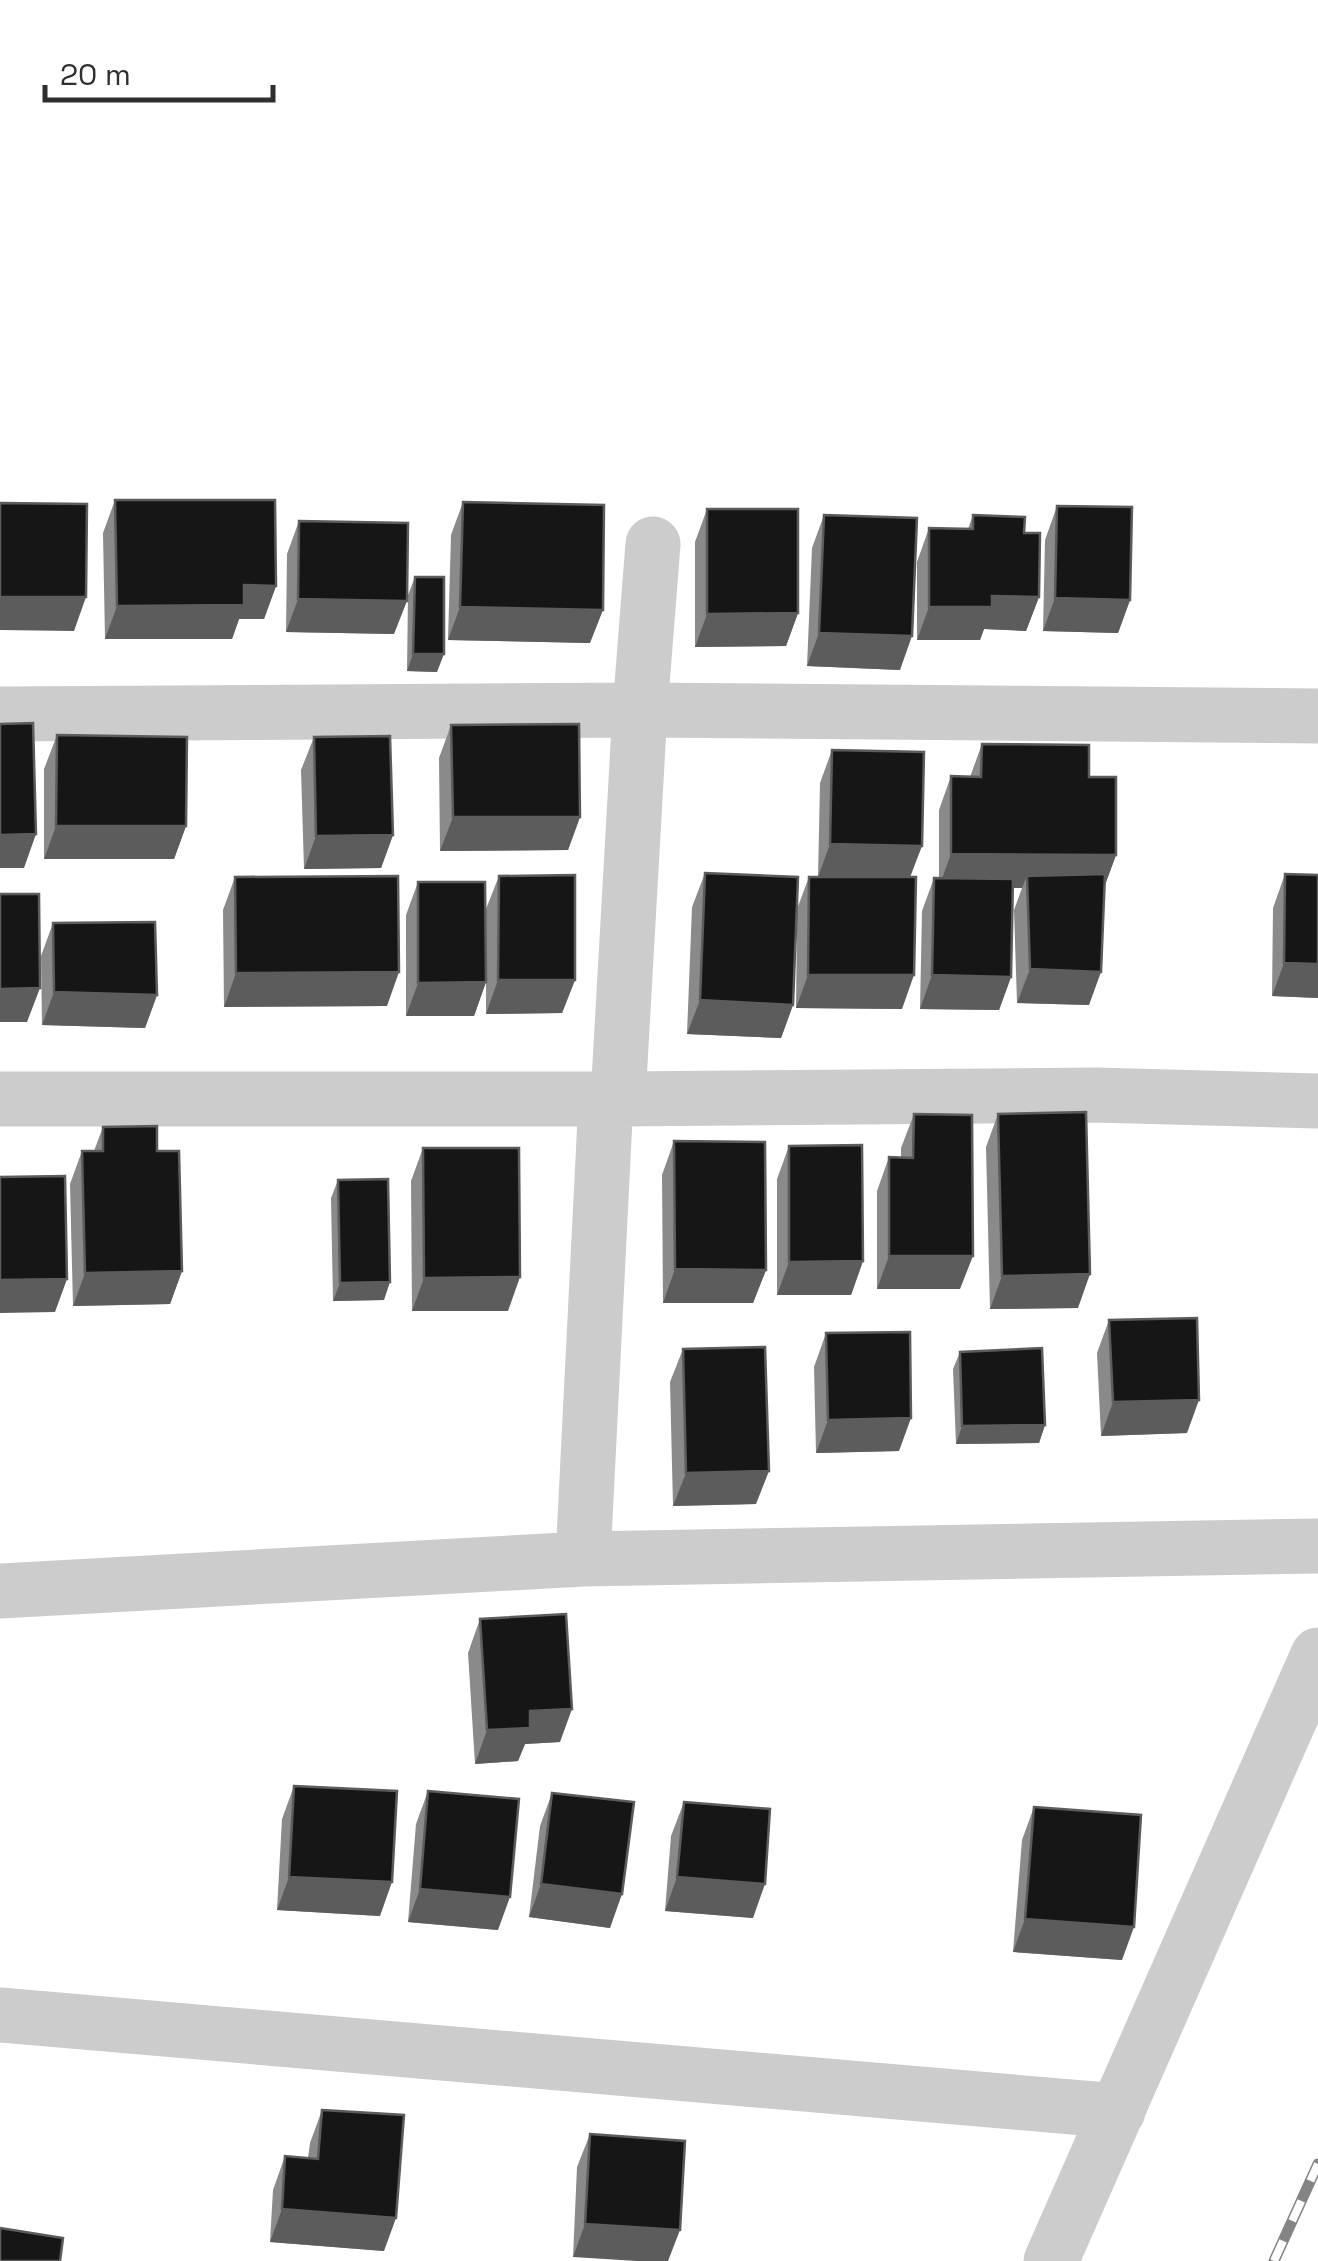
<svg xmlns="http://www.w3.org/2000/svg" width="1318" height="2261" font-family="'Space Grotesk',sans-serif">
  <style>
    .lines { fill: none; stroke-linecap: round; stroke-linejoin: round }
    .street { stroke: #ccc; stroke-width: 55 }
    .rail-casing { stroke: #848484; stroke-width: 11 }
    .rail { stroke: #fff; stroke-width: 8; stroke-dasharray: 22; stroke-linecap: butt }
    .wall { fill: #8a8a8a }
    .shaded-wall { fill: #5c5c5c }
    .building { fill: #161616; stroke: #5c5c5c; stroke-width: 2.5 }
  </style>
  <rect width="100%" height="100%" fill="#fff"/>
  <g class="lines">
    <!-- street -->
    <path class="street" d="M 0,714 L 640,710 L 1318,716
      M 0,1099 L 618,1099 L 1095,1095 L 1318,1101
      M 618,1099 L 640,710 L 653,544
      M 583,1559 L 606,1099
      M 0,1591 L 583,1559 L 1318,1546
      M 0,2015 L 1118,2111
      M 1051,2261 L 1318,1655"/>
    <!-- rail casing -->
    <g class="rail-casing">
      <path id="rail" d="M 1274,2261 L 1318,2164"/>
    </g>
    <!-- rail -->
    <use href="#rail" class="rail"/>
  </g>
  <!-- wall -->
  <path class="wall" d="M 115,500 L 276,586 L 264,619 L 239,619 L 232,639 L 105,639 L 103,533 Z
    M 463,502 L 590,643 L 448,640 L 451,535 Z
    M 1057,506 L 1130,600 L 1118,633 L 1043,631 L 1045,540 Z
    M 707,509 L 798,613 L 786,646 L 695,647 L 695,542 Z
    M 824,515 L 900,670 L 807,666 L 812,548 Z
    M 973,515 L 1024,533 L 1039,597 L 1026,631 L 984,629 L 980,640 L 917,640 L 917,562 L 929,528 L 968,529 Z
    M 299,521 L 394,634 L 286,632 L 287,554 Z
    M 415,577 L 437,672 L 407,671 L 408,595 Z
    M 451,725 L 580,817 L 568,850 L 440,851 L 439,758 Z
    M 57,735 L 186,826 L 174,859 L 44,859 L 44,769 Z
    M 314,737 L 393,835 L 381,868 L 304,869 L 301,770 Z
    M 982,744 L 1089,777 L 1116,855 L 1104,887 L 1089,1005 L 1017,1003 L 1014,910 L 1022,888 L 1013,888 L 1011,977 L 999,1010 L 920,1009 L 922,911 L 934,878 L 939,878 L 939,810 L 951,776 L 970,777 Z
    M 832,750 L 910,877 L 902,1009 L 796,1008 L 797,921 L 793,1005 L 781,1038 L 687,1034 L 692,907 L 705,873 L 797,909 L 809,877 L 818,877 L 820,783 Z
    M 1285,874 L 1318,875 L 1318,998 L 1272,996 L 1273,908 Z
    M 499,876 L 575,980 L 562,1013 L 486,1014 L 486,909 Z
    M 235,877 L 387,1006 L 224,1007 L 223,910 Z
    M 418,882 L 486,982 L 474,1016 L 406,1016 L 406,915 Z
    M 53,923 L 157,995 L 145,1028 L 42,1025 L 41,956 Z
    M 914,1114 L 960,1289 L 877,1289 L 877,1191 L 889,1157 L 901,1158 L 901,1148 Z
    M 998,1114 L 1078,1308 L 990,1309 L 986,1147 Z
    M 103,1127 L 182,1271 L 170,1304 L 73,1306 L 70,1184 L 82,1151 L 94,1151 Z
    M 674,1141 L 766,1270 L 753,1303 L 663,1303 L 662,1175 Z
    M 789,1146 L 863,1261 L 851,1295 L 777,1295 L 777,1179 Z
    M 423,1148 L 508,1311 L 412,1311 L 411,1181 Z
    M 338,1180 L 384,1300 L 333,1301 L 331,1198 Z
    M 1109,1320 L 1187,1433 L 1101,1436 L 1097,1353 Z
    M 826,1333 L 899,1451 L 816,1453 L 814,1367 Z
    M 683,1349 L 756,1504 L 673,1506 L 670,1382 Z
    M 960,1352 L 1045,1425 L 1039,1443 L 956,1444 L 953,1369 Z
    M 480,1619 L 560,1742 L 525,1744 L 518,1761 L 475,1764 L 468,1653 Z
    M 294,1786 L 380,1916 L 277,1910 L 282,1819 Z
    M 428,1791 L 498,1930 L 408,1922 L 416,1824 Z
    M 552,1793 L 610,1928 L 529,1917 L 540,1826 Z
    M 684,1802 L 753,1918 L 665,1911 L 671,1836 Z
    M 1034,1807 L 1122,1960 L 1013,1952 L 1022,1840 Z
    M 322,2110 L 384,2251 L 270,2242 L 273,2190 L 285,2156 L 308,2158 L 310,2143 Z
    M 590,2134 L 680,2230 L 573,2257 L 577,2167 Z"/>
  <!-- shaded-wall -->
  <path class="shaded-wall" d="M 244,585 L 276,586 L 264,619 L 239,619 L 232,639 L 105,639 L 117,606 Z
    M 992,596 L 1039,597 L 1026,631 L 984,629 L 980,640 L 917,640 L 929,607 Z
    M 0,597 L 86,597 L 74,631 L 0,630 Z
    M 1055,598 L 1130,600 L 1118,633 L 1043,631 Z
    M 298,599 L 407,601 L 394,634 L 286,632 Z
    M 460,607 L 603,610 L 590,643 L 448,640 Z
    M 798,613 L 786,646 L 695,647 L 707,614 Z
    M 819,633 L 912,636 L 900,670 L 807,666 Z
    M 413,654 L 444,654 L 437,672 L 407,671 Z
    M 453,817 L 580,817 L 568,850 L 440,851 Z
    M 56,826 L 186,826 L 174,859 L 44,859 Z
    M 36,834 L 24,868 L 0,868 L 0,835 Z
    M 393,835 L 381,868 L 304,869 L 316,836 Z
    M 830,844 L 922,846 L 909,880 L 818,877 Z
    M 951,854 L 1116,855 L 1104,888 L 1027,876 L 1022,888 L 939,887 Z
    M 1284,963 L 1318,964 L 1318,998 L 1272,996 Z
    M 1030,969 L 1101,972 L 1089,1005 L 1017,1003 Z
    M 399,972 L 387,1006 L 224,1007 L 236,973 Z
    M 808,975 L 914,975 L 902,1009 L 796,1008 Z
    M 932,975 L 1011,977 L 999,1010 L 920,1009 Z
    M 498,980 L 575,980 L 562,1013 L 486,1014 Z
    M 486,982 L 474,1016 L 406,1016 L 418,983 Z
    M 40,988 L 27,1022 L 0,1022 L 0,989 Z
    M 54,992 L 157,995 L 145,1028 L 42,1025 Z
    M 700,1000 L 793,1005 L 781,1038 L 687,1034 Z
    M 889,1256 L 973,1256 L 960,1289 L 877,1289 Z
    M 863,1261 L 851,1295 L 777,1295 L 789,1262 Z
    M 675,1269 L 766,1270 L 753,1303 L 663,1303 Z
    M 182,1271 L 170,1304 L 73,1306 L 85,1273 Z
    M 1090,1274 L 1078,1308 L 990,1309 L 1002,1276 Z
    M 520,1277 L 508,1311 L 412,1311 L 424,1278 Z
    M 67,1279 L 55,1312 L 0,1313 L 0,1280 Z
    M 390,1282 L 384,1300 L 333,1301 L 340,1283 Z
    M 1199,1400 L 1187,1433 L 1101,1436 L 1113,1402 Z
    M 911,1418 L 899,1451 L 816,1453 L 828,1420 Z
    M 1045,1425 L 1039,1443 L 956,1444 L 962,1426 Z
    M 769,1471 L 756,1504 L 673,1506 L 686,1473 Z
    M 572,1709 L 560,1742 L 525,1744 L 518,1761 L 475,1764 L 487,1730 L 530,1711 Z
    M 289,1877 L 392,1882 L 380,1916 L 277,1910 Z
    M 677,1877 L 765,1884 L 753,1918 L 665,1911 Z
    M 541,1884 L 622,1894 L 610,1928 L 529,1917 Z
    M 420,1889 L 510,1897 L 498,1930 L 408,1922 Z
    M 1025,1919 L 1134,1927 L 1122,1960 L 1013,1952 Z
    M 282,2209 L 396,2218 L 384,2251 L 270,2242 Z
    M 585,2224 L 680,2230 L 668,2261 L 637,2261 L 573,2257 Z"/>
  <!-- building -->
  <path class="building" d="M 115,500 L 275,500 L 276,586 L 244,585 L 244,605 L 117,606 Z
    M 463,502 L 604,505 L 603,610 L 460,607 Z
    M 0,503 L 87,504 L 86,597 L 0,597 Z
    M 1057,506 L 1132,507 L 1130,600 L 1055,598 Z
    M 707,509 L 798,509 L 798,613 L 707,614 Z
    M 824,515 L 917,518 L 912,636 L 819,633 Z
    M 973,515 L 1025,517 L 1024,533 L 1040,533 L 1039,597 L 992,596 L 992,607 L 929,607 L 929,528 L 973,529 Z
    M 299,521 L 408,523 L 407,601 L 298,599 Z
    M 415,577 L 444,577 L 444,654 L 413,654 Z
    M 33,723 L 36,834 L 0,835 L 0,724 Z
    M 579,724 L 580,817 L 453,817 L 451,725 Z
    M 57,735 L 187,737 L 186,826 L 56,826 Z
    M 390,736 L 393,835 L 316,836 L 314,737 Z
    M 982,744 L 1089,745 L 1089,777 L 1116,777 L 1116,855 L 951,854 L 951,776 L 981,777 Z
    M 832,750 L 924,752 L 922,846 L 830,844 Z
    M 705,873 L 798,877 L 793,1005 L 700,1000 Z
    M 1105,874 L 1101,972 L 1030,969 L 1027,876 Z
    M 1285,874 L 1318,875 L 1318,964 L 1284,963 Z
    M 575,875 L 575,980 L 498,980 L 499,876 Z
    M 398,876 L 399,972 L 236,973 L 235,877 Z
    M 809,877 L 916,877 L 914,975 L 808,975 Z
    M 934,878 L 1013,879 L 1011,977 L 932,975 Z
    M 418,882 L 485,882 L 486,982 L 418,983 Z
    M 0,894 L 39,894 L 40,988 L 0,989 Z
    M 155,922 L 157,995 L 54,992 L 53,923 Z
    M 1086,1112 L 1090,1274 L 1002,1276 L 998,1114 Z
    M 914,1114 L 972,1115 L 973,1256 L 889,1256 L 889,1157 L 913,1158 Z
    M 157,1126 L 157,1151 L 179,1151 L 182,1271 L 85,1273 L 82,1151 L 103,1151 L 103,1127 Z
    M 674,1141 L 765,1142 L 766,1270 L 675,1269 Z
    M 862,1145 L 863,1261 L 789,1262 L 789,1146 Z
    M 423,1148 L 519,1148 L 520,1277 L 424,1278 Z
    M 65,1176 L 67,1279 L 0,1280 L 0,1177 Z
    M 388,1179 L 390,1282 L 340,1283 L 338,1180 Z
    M 1197,1318 L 1199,1400 L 1113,1402 L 1109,1320 Z
    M 910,1332 L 911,1418 L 828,1420 L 826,1333 Z
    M 765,1347 L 769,1471 L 686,1473 L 683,1349 Z
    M 1042,1348 L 1045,1425 L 962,1426 L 960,1352 Z
    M 566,1614 L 572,1709 L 530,1711 L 530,1728 L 487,1730 L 480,1619 Z
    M 294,1786 L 397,1791 L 392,1882 L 289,1877 Z
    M 428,1791 L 519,1799 L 510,1897 L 420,1889 Z
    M 552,1793 L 634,1802 L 622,1894 L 541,1884 Z
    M 684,1802 L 770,1809 L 765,1884 L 677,1877 Z
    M 1034,1807 L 1141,1815 L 1134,1927 L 1025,1919 Z
    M 322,2110 L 404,2115 L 396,2218 L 282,2209 L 285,2156 L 318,2159 Z
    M 590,2134 L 685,2141 L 680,2230 L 585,2224 Z
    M 0,2228 L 63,2238 L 60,2261 L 0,2261 Z"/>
  <!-- scale -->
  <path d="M45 85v15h228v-15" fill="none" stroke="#2f2f2f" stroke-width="5"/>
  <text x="60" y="85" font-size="30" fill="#2f2f2f" stroke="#ffffff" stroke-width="8" paint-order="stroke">20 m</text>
</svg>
